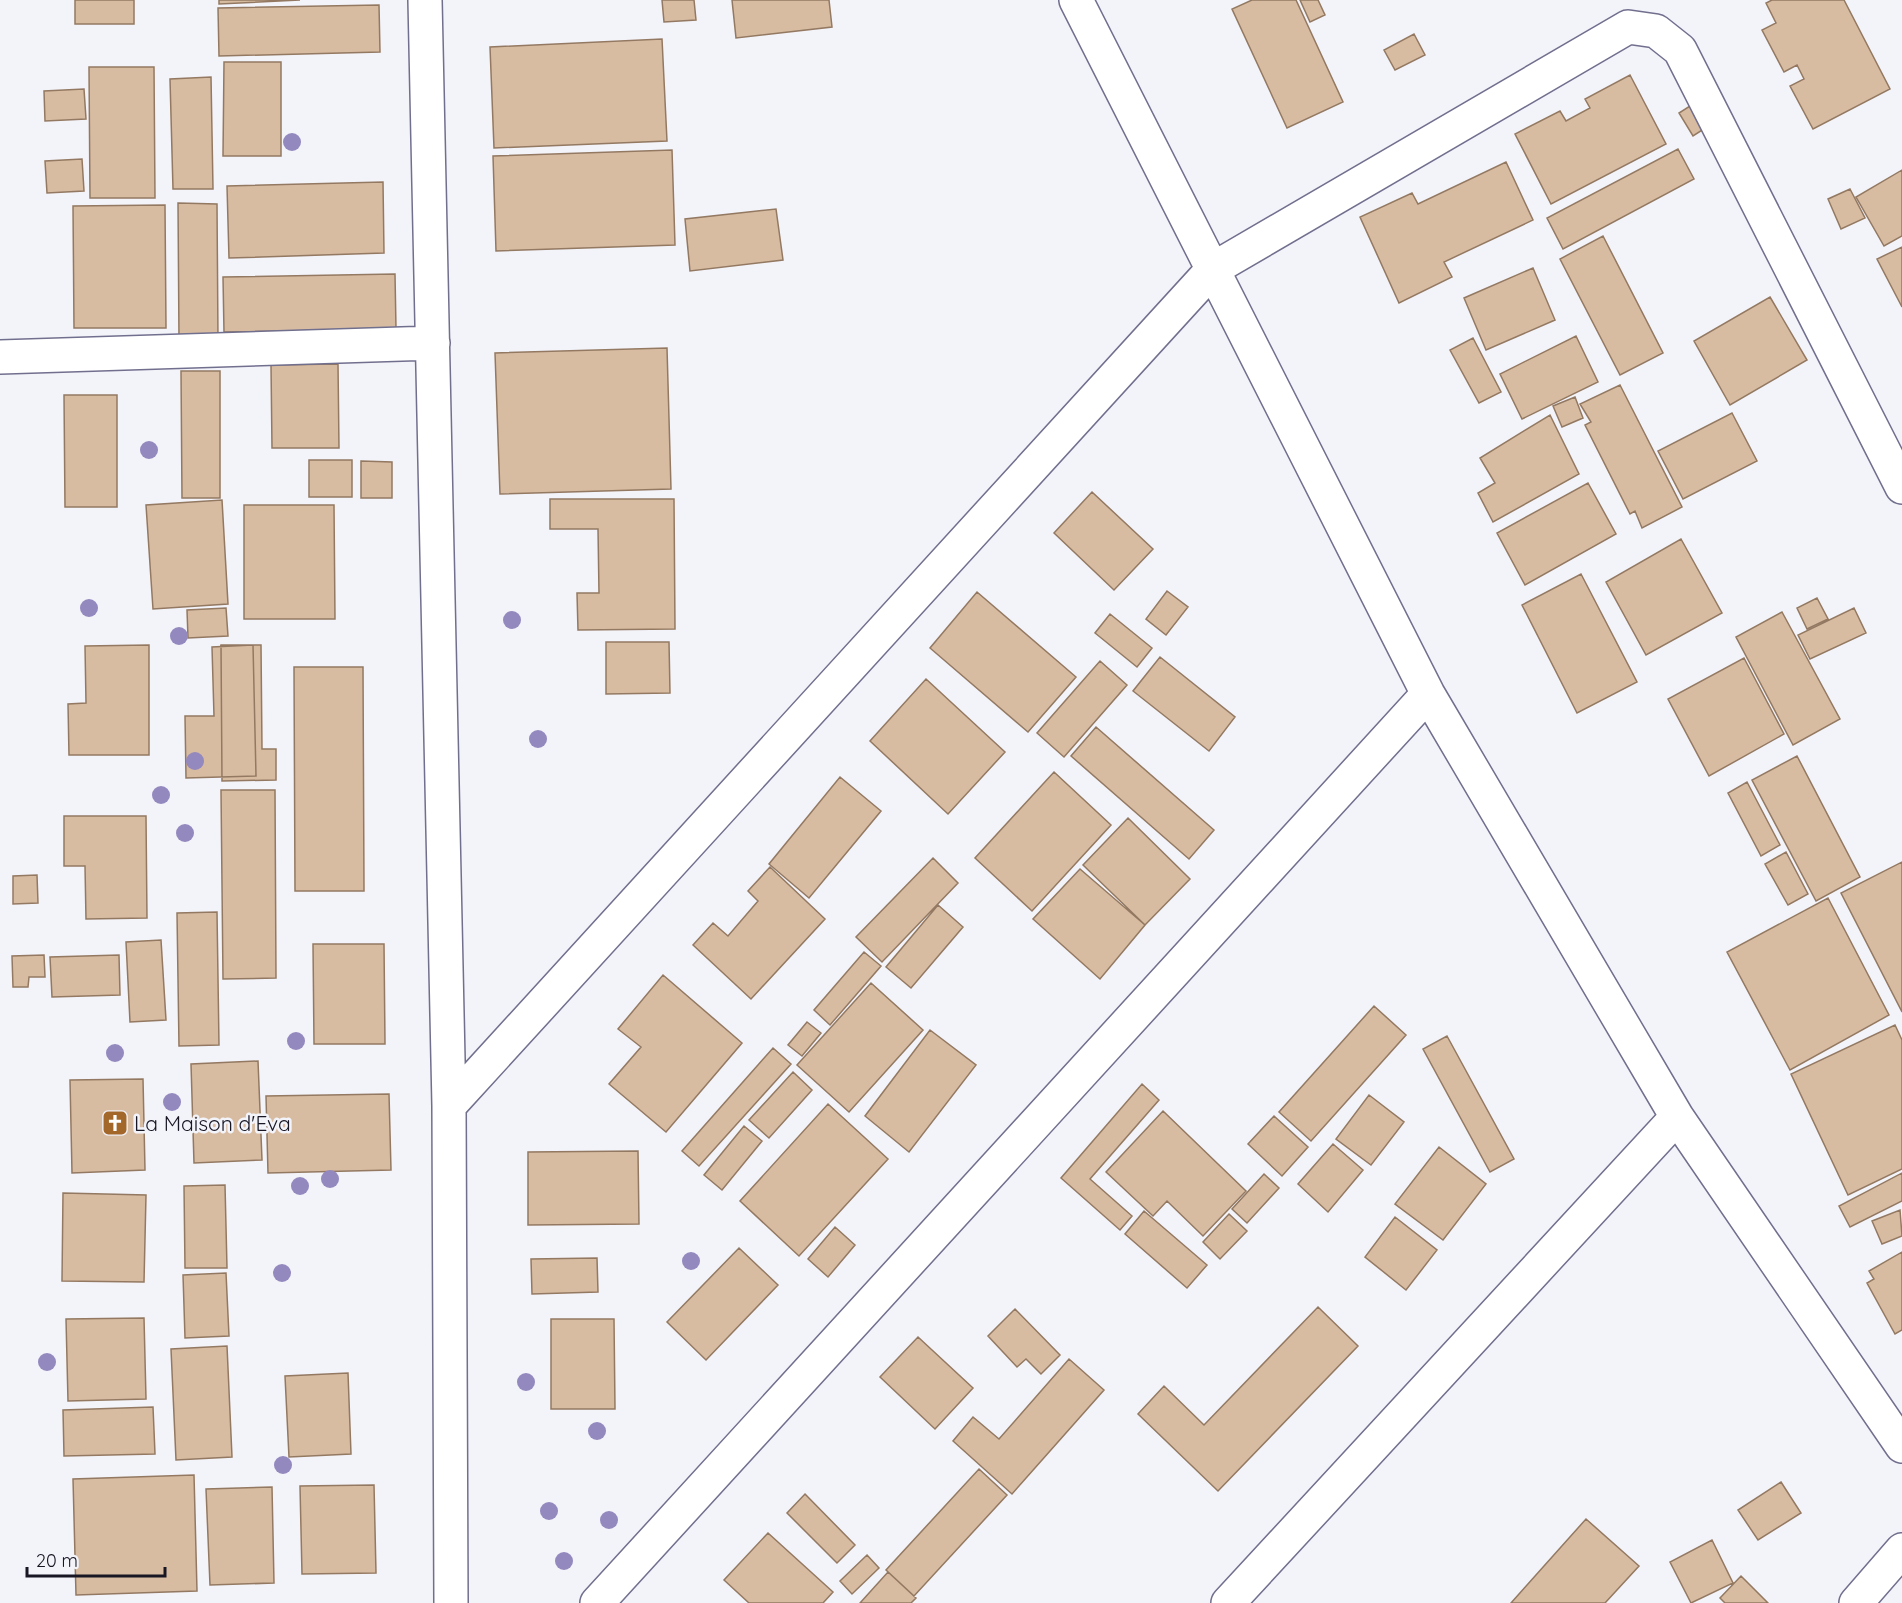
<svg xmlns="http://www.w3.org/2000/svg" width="1902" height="1603" font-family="Quicksand,sans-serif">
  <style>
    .building { fill: #d8bca2; stroke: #937961; stroke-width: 1.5 }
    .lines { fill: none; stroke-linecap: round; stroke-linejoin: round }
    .street-casing { stroke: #716f8e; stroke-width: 36 }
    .street { stroke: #fff; stroke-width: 33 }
    .tree { fill: #9489be }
    .labels { text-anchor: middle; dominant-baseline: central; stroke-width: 5; stroke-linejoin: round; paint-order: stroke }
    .poi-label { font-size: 21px; fill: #171622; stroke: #f3f3fa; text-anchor: start }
  </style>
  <rect width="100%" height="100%" fill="#f3f3fa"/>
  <!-- building -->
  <path class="building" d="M 75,0 L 134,0 L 134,24 L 75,24 Z
    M 219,0 L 300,0 L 219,4 Z
    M 662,0 L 694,0 L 696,20 L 664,22 Z
    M 732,0 L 829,0 L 832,27 L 736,38 Z
    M 1252,0 L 1296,0 L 1343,102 L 1287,128 L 1232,9 Z
    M 1300,0 L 1318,0 L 1325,15 L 1310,22 Z
    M 1772,0 L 1844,0 L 1890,89 L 1813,129 L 1790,86 L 1804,79 L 1797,65 L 1784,72 L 1762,30 L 1776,23 L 1766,3 Z
    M 379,5 L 380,52 L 219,56 L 218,8 Z
    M 1414,34 L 1425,55 L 1395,70 L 1384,50 Z
    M 662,39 L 667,141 L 494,148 L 490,47 Z
    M 224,62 L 281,62 L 281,156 L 223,156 Z
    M 89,67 L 154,67 L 155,198 L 90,198 Z
    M 1630,75 L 1666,144 L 1551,204 L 1515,134 L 1560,111 L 1566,121 L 1590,108 L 1585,99 Z
    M 211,77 L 213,189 L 173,189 L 170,79 Z
    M 84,89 L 86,119 L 45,121 L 44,91 Z
    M 1693,104 L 1707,127 L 1693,136 L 1679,113 Z
    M 1678,149 L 1694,179 L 1563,249 L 1547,218 Z
    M 672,150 L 675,245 L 496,251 L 493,156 Z
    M 82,159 L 84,191 L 47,193 L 45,161 Z
    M 1506,162 L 1533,220 L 1444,262 L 1452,277 L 1399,303 L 1360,217 L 1412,193 L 1418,204 Z
    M 1902,170 L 1902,236 L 1884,246 L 1856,197 Z
    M 383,182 L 384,253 L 229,258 L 227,186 Z
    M 1850,189 L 1865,218 L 1841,229 L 1828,199 Z
    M 178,203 L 217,204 L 218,340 L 179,339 Z
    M 165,205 L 166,328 L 74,328 L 73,206 Z
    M 776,209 L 783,260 L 690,271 L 685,219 Z
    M 1603,236 L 1663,353 L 1620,375 L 1560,259 Z
    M 1902,247 L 1902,307 L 1877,259 Z
    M 1533,268 L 1555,320 L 1486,350 L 1464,298 Z
    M 395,274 L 396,329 L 224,332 L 223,277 Z
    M 1770,297 L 1807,360 L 1730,405 L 1694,341 Z
    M 1576,336 L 1598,382 L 1522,419 L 1500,374 Z
    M 1473,338 L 1501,392 L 1479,403 L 1450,350 Z
    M 667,348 L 671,489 L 500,494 L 495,353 Z
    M 338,364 L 339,448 L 272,448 L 271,365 Z
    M 181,371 L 220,371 L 220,498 L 182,498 Z
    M 1620,385 L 1682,507 L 1642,528 L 1635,511 L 1630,514 L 1585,425 L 1591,422 L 1580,404 Z
    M 64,395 L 117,395 L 117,507 L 65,507 Z
    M 1575,397 L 1583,418 L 1562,427 L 1553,406 Z
    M 1732,413 L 1757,461 L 1683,499 L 1658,451 Z
    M 1550,415 L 1579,474 L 1493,522 L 1478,493 L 1495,483 L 1480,458 Z
    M 309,460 L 352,460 L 352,497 L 309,497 Z
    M 361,461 L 392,462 L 392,498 L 361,498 Z
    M 1588,483 L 1616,534 L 1525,585 L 1497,533 Z
    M 1092,492 L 1153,549 L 1114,590 L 1054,533 Z
    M 550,499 L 674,499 L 675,629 L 578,630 L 577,593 L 599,593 L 598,529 L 550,529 Z
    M 222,500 L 228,604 L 153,609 L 146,505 Z
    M 244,505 L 334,505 L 335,619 L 244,619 Z
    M 1681,539 L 1722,613 L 1646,655 L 1606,582 Z
    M 1581,574 L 1637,682 L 1577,713 L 1522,605 Z
    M 1167,591 L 1188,607 L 1166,635 L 1146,619 Z
    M 977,592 L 1076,677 L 1028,732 L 930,648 Z
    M 1817,598 L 1828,619 L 1807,629 L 1797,608 Z
    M 226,608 L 228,636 L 188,638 L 187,610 Z
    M 1854,608 L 1866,633 L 1810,659 L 1798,635 Z
    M 1782,612 L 1840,719 L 1793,745 L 1736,637 Z
    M 1110,614 L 1152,648 L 1137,667 L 1095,633 Z
    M 606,642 L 669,642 L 670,693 L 606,694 Z
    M 149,645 L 149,755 L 69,755 L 68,704 L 86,703 L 85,646 Z
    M 221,645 L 261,645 L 262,749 L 276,749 L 276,780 L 222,781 Z
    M 253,645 L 256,776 L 186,778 L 185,716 L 214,716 L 212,647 Z
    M 1160,657 L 1235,717 L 1209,751 L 1133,691 Z
    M 1744,658 L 1784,734 L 1709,776 L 1668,699 Z
    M 1100,661 L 1127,685 L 1064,757 L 1037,733 Z
    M 294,667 L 363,667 L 364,891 L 295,891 Z
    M 926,679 L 1005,752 L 948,814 L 870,741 Z
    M 1096,727 L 1214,830 L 1189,859 L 1071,756 Z
    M 1797,756 L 1860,877 L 1816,901 L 1752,780 Z
    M 1054,772 L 1111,825 L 1032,911 L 975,858 Z
    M 840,777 L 881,811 L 809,898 L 769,864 Z
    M 1747,782 L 1780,845 L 1761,856 L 1728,793 Z
    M 221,790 L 275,790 L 276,978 L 223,979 Z
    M 64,816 L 146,816 L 147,918 L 86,919 L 85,866 L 64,866 Z
    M 1128,818 L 1190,879 L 1145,925 L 1083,865 Z
    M 1786,852 L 1808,894 L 1788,905 L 1765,864 Z
    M 933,858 L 958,883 L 882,962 L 856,937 Z
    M 1902,862 L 1902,1012 L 1841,893 Z
    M 770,867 L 825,919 L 751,999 L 693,945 L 713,923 L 728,936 L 758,901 L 748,891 Z
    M 1080,869 L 1145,925 L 1100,979 L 1033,919 Z
    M 37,875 L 38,903 L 13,904 L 13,876 Z
    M 1828,898 L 1889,1015 L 1790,1070 L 1727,952 Z
    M 938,905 L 963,927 L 911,988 L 886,967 Z
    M 217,912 L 219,1045 L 179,1046 L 177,913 Z
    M 161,940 L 166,1020 L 130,1022 L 126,942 Z
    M 313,944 L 384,944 L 385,1044 L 314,1044 Z
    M 864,952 L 881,966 L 830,1025 L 814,1010 Z
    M 44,955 L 45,977 L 29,977 L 28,987 L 13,987 L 12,956 Z
    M 119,955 L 120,995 L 52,997 L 50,957 Z
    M 663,975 L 742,1043 L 666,1132 L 609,1084 L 641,1047 L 618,1029 Z
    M 871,983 L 923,1030 L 849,1112 L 797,1065 Z
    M 1374,1006 L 1406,1035 L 1311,1141 L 1279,1112 Z
    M 807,1022 L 821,1033 L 802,1056 L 788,1045 Z
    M 1895,1025 L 1902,1040 L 1902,1169 L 1848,1195 L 1791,1074 Z
    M 930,1030 L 976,1065 L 909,1152 L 865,1116 Z
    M 1447,1036 L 1514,1159 L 1490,1172 L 1423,1049 Z
    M 773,1048 L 791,1064 L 699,1166 L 682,1151 Z
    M 258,1061 L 262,1160 L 194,1163 L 191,1064 Z
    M 793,1072 L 812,1090 L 769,1138 L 749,1120 Z
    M 143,1079 L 145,1170 L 72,1173 L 70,1080 Z
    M 1142,1084 L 1159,1100 L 1090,1179 L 1132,1216 L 1120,1230 L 1061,1178 Z
    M 389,1094 L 391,1170 L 268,1173 L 266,1096 Z
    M 1369,1095 L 1404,1122 L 1371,1165 L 1336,1139 Z
    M 828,1104 L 888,1159 L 799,1256 L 740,1201 Z
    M 1163,1111 L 1246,1191 L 1203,1236 L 1167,1201 L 1153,1216 L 1106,1172 Z
    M 1274,1116 L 1308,1147 L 1282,1176 L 1248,1144 Z
    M 744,1126 L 762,1141 L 722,1190 L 704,1175 Z
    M 1333,1144 L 1363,1170 L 1328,1212 L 1298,1184 Z
    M 1439,1147 L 1486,1184 L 1443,1240 L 1395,1204 Z
    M 638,1151 L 639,1224 L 528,1225 L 528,1152 Z
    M 1902,1173 L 1902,1201 L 1850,1227 L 1839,1206 Z
    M 1264,1174 L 1279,1188 L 1247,1223 L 1232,1209 Z
    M 225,1185 L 227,1268 L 185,1268 L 184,1186 Z
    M 63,1193 L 146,1195 L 144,1282 L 62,1281 Z
    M 1900,1210 L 1902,1236 L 1882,1244 L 1872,1221 Z
    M 1144,1211 L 1207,1265 L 1187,1288 L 1125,1234 Z
    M 1229,1214 L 1247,1231 L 1220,1259 L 1203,1242 Z
    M 1395,1217 L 1437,1250 L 1406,1290 L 1365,1257 Z
    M 835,1227 L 855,1245 L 828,1277 L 808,1259 Z
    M 739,1248 L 778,1285 L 706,1360 L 667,1322 Z
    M 1902,1252 L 1902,1330 L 1895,1334 L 1867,1283 L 1874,1279 L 1869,1271 Z
    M 597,1258 L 598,1292 L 532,1294 L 531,1259 Z
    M 226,1273 L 229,1336 L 185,1338 L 183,1275 Z
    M 1318,1307 L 1358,1346 L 1218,1491 L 1138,1414 L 1164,1386 L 1204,1425 Z
    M 1015,1309 L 1060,1355 L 1041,1374 L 1026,1359 L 1017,1367 L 988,1336 Z
    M 144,1318 L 146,1399 L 68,1401 L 66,1319 Z
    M 551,1319 L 614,1319 L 615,1409 L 551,1409 Z
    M 918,1337 L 973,1388 L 935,1429 L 880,1377 Z
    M 227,1346 L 232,1457 L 176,1460 L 171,1349 Z
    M 1069,1359 L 1104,1390 L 1012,1494 L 953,1441 L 973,1417 L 999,1439 Z
    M 348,1373 L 351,1454 L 289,1457 L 285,1376 Z
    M 153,1407 L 155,1454 L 64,1456 L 63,1410 Z
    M 979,1469 L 1007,1495 L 914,1596 L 886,1570 Z
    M 194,1475 L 197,1591 L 76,1595 L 73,1479 Z
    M 1781,1482 L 1801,1513 L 1758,1540 L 1738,1510 Z
    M 374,1485 L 376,1573 L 302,1574 L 300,1486 Z
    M 272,1487 L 274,1583 L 210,1585 L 206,1489 Z
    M 805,1494 L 855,1545 L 837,1563 L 787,1513 Z
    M 1586,1519 L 1639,1566 L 1605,1603 L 1511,1603 Z
    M 768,1533 L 833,1592 L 823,1603 L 749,1603 L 724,1580 Z
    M 1712,1540 L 1733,1583 L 1691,1603 L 1670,1562 Z
    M 867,1555 L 879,1568 L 852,1594 L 840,1581 Z
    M 888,1572 L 916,1598 L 911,1603 L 860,1603 Z
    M 1741,1576 L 1768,1603 L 1725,1603 L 1720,1598 Z"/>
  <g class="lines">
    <!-- street casing -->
    <g class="street-casing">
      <path id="street" d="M 425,0 L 449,1106 L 451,1603
        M 1076,0 L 1428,694 L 1677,1117 L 1902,1446
        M 0,357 L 433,343
        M 449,1106 L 1213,269 L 1628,27 L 1656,31 L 1680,50 L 1902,487
        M 597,1603 L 1428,694
        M 1228,1603 L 1677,1117
        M 1856,1603 L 1902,1550"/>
    </g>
    <!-- street -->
    <use href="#street" class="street"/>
  </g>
  <!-- trees -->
  <g class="tree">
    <circle cx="292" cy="142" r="9"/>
    <circle cx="149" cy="450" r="9"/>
    <circle cx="89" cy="608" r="9"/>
    <circle cx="512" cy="620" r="9"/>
    <circle cx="179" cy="636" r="9"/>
    <circle cx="538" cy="739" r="9"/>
    <circle cx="195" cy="761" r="9"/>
    <circle cx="161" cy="795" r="9"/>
    <circle cx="185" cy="833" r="9"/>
    <circle cx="296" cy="1041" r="9"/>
    <circle cx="115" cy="1053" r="9"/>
    <circle cx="172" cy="1102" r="9"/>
    <circle cx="330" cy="1179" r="9"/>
    <circle cx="300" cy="1186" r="9"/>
    <circle cx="691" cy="1261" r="9"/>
    <circle cx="282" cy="1273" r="9"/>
    <circle cx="47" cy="1362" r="9"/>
    <circle cx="526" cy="1382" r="9"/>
    <circle cx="597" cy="1431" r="9"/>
    <circle cx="283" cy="1465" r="9"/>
    <circle cx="549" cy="1511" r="9"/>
    <circle cx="609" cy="1520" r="9"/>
    <circle cx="564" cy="1561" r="9"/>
  </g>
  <!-- icons -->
  <defs>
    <g id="church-square" transform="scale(1.35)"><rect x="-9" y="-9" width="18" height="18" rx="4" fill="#a36829" stroke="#f3f3fa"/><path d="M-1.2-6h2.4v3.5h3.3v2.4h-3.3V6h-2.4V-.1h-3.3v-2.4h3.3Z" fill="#fff"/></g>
  </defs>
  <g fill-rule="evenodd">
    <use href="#church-square" x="115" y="1123"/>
  </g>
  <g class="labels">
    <!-- poi labels -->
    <g class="poi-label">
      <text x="134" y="1123">La Maison d'Eva</text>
    </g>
  </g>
  <!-- scale -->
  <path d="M27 1567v9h138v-9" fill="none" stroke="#171622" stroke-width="3"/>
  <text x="36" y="1567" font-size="18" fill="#171622" stroke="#f3f3fa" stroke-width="4.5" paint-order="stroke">20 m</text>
</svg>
